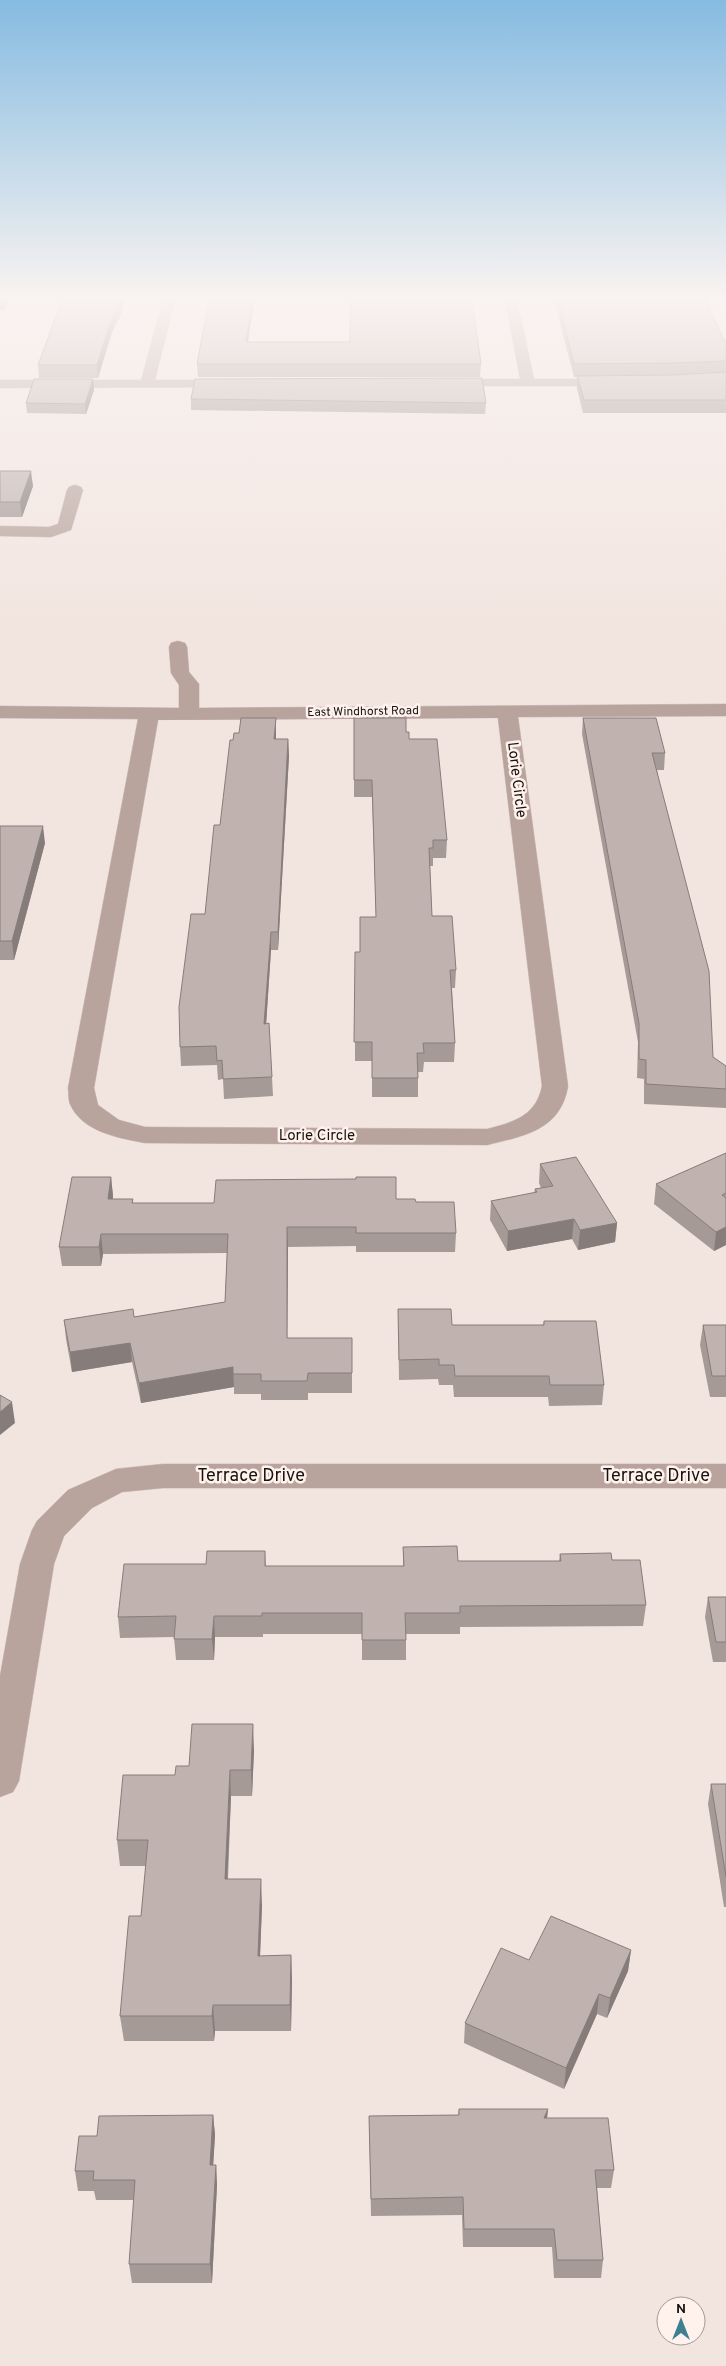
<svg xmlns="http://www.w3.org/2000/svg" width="726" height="2366" font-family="Overpass,sans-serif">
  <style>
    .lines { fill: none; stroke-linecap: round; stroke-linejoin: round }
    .minor-casing { stroke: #cfc3bf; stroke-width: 1 }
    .major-casing { stroke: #cfc3bf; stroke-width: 1 }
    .minor { fill: #b9a49d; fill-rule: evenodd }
    .major { fill: #8f6c60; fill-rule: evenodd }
    .wall { fill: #a59a96 }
    .shaded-wall { fill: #867d7a }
    .building { fill: #c0b3af; stroke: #867d7a }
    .labels { text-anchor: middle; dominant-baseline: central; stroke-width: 5; stroke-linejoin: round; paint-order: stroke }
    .far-street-label { font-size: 12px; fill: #171311; stroke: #fff2ed }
    .street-label { font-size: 15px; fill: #171311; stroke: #fff2ed }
    .near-street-label { font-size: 18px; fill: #171311; stroke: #fff2ed }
  </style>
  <rect width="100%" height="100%" fill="#f2e5e0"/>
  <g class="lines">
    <!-- minor casing -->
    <g class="minor-casing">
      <path id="minor" d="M 163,300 L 175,300 L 155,380 L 231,380 L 238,384 L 236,387 L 0,388 L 0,380 L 141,380 Z
        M 505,300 L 517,300 L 534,379 L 613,379 L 620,383 L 618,386 L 441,386 L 439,383 L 446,379 L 520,379 Z
        M 75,485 L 81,487 L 83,490 L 71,530 L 51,537 L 0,536 L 0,526 L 49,527 L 58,524 L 67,490 L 69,487 Z
        M 178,641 L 185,643 L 187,647 L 189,672 L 199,684 L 199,708 L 726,704 L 726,716 L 518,717 L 568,1086 C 561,1130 524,1136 487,1145 L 145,1143 C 119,1138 82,1132 70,1104 C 68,1099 69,1093 68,1088 L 138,719 L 0,718 L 0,706 L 179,708 L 179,685 L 171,673 L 169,647 L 171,643 ZM 498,718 L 542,1086 C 536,1116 514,1122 487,1129 L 145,1127 L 119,1120 L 98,1105 L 94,1088 L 158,720 Z
        M 163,1464 L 726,1464 L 726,1488 L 163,1488 L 122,1492 L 92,1508 L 64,1536 L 54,1564 L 19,1781 L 13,1792 L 0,1797 L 0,1676 L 20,1564 L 32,1530 L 37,1521 L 68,1490 L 116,1469 Z"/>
    </g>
    <!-- major casing -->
    <g class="major-casing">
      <path id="major" d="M 0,300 L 9,300 L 5,310 L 0,311 Z"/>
    </g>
    <!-- minor -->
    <use href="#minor" class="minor"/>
    <!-- major -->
    <use href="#major" class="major"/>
  </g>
  <!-- wall -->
  <path class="wall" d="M 62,300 L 125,300 L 121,314 L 112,332 L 98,378 L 39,378 L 38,365 Z
    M 254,300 L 248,342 L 481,364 L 480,377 L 198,377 L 197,364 Z
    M 554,300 L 706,300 L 724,340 L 726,340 L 726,413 L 583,413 L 577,389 L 577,377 L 574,377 Z
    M 93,379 L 94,390 L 86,414 L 27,413 L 26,403 Z
    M 191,399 L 486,403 L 485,414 L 191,410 Z
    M 0,471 L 33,486 L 22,517 L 0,517 Z
    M 354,718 L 406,732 L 447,840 L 446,858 L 433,858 L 433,866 L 430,866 L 432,916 L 456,970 L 455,988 L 452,988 L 455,1043 L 454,1062 L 424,1062 L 423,1072 L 418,1072 L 418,1097 L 372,1097 L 372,1061 L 355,1061 L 355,952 L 360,952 L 376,917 L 372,797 L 354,797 Z
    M 583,718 L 665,753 L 664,770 L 657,770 L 713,1057 L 726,1066 L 726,1108 L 644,1104 L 644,1079 L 637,1078 L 638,1042 L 582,734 Z
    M 239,733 L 276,735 L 276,739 L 288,739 L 289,756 L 278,950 L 271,950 L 266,1023 L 272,1077 L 273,1096 L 224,1099 L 223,1079 L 218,1080 L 217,1065 L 181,1066 L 180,1047 L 205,914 L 220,825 L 233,740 Z
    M 0,826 L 45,843 L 14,960 L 0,960 Z
    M 726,1153 L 726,1245 L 714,1251 L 654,1204 L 656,1184 Z
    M 540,1164 L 617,1223 L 615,1242 L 578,1250 L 572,1239 L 507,1251 L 490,1220 L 491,1201 L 534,1193 L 535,1189 L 541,1188 L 539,1183 Z
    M 111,1177 L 113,1196 L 113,1199 L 133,1199 L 133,1203 L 214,1203 L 396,1199 L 416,1202 L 456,1233 L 455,1252 L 356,1252 L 356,1246 L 288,1247 L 287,1338 L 352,1338 L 352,1393 L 308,1393 L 308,1400 L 261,1400 L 261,1394 L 234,1394 L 234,1387 L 141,1403 L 132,1362 L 72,1372 L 66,1339 L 64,1320 L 134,1317 L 225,1302 L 227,1253 L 103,1254 L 101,1266 L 62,1266 L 59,1247 Z
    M 398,1309 L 452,1325 L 543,1325 L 544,1321 L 604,1385 L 602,1405 L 549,1406 L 548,1397 L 454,1397 L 453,1385 L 439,1385 L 438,1379 L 399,1380 Z
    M 703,1325 L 726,1325 L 726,1397 L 710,1397 L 700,1345 Z
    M 403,1547 L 458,1561 L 559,1561 L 560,1554 L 612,1560 L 646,1605 L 643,1626 L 460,1627 L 460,1634 L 406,1634 L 406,1660 L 362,1660 L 362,1634 L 263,1634 L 263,1637 L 215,1637 L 214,1660 L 176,1660 L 174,1637 L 120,1638 L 118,1617 L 206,1564 L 265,1551 L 266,1566 L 403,1566 Z
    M 708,1597 L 726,1597 L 726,1662 L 713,1662 L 705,1617 Z
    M 254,1750 L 252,1796 L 231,1796 L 228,1879 L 262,1905 L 260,1956 L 291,1955 L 292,1981 L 291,2031 L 215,2031 L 214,2041 L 124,2041 L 120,2016 L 141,1916 L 146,1866 L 120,1866 L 117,1840 L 175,1775 L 189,1766 Z
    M 711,1784 L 726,1784 L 726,1907 L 724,1907 L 708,1804 Z
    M 631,1950 L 628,1971 L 607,2018 L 597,2014 L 564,2089 L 464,2043 L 465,2023 Z
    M 459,2109 L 548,2109 L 547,2118 L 614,2170 L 611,2188 L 597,2188 L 603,2260 L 601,2278 L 554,2278 L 552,2247 L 463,2247 L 462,2215 L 371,2216 L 369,2116 L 458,2115 Z
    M 213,2115 L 215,2135 L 213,2165 L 216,2165 L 217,2185 L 212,2283 L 132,2283 L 129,2264 L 134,2200 L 96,2200 L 94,2191 L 78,2191 L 75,2171 L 97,2136 Z"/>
  <!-- shaded-wall -->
  <path class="shaded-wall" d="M 121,300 L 125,300 L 121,314 L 112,332 L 98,378 L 97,365 L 111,320 Z
    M 252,300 L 254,300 L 246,355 L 246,342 Z
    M 93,379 L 94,390 L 86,414 L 85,404 Z
    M 31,471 L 33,486 L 22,517 L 20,502 Z
    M 276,718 L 276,735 L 275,756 L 274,739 Z
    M 288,739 L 289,756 L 278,950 L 278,932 Z
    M 43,826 L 45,843 L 14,960 L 12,941 Z
    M 271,932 L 271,950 L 265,1042 L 264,1024 Z
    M 111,1177 L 113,1196 L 110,1218 L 108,1199 Z
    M 574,1219 L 572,1239 L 507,1251 L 508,1231 Z
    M 617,1223 L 615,1242 L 578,1250 L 580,1230 Z
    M 287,1227 L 288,1247 L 287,1357 Z
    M 726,1227 L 726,1245 L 714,1251 L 716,1232 Z
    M 101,1234 L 103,1254 L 101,1266 L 99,1247 Z
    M 130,1343 L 132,1362 L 72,1372 L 70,1352 Z
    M 233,1367 L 234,1387 L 141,1403 L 139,1383 Z
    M 12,1402 L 15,1423 L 0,1435 L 0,1412 Z
    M 214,1616 L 215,1637 L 214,1660 L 212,1639 Z
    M 253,1724 L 254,1750 L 252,1796 L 251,1770 Z
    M 230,1770 L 231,1796 L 226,1905 L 225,1879 Z
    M 261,1879 L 262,1905 L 259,1982 L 258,1956 Z
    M 631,1950 L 628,1971 L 607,2018 L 610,1998 Z
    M 291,1955 L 292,1981 L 291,2031 L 290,2005 Z
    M 599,1994 L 597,2014 L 564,2089 L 566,2068 Z
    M 213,2005 L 215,2031 L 214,2041 L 212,2016 Z
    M 548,2109 L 546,2127 L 544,2118 Z
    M 213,2115 L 215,2135 L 212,2185 L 210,2165 Z
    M 216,2165 L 217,2185 L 212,2283 L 210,2264 Z"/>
  <!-- building -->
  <path class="building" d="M 62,300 L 121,300 L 111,320 L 97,365 L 38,365 Z
    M 209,300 L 252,300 L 246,342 L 350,342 L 350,300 L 472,300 L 481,364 L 197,364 Z
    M 558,300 L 706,300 L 724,340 L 726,340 L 726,361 L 674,363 L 574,364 Z
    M 726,372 L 726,400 L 584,400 L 577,376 L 674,375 Z
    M 482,378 L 486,403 L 191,399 L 195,379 Z
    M 34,379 L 93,379 L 85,404 L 26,403 Z
    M 0,471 L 31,471 L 20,502 L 0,502 Z
    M 241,718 L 276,718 L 274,739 L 288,739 L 278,932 L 271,932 L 264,1024 L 269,1023 L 272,1077 L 223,1079 L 222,1060 L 217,1061 L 216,1046 L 180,1047 L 179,1007 L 191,914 L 205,914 L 214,825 L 220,825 L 230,740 L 233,740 L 234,733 L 239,733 Z
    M 354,718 L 406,718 L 406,732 L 409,732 L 409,739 L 437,739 L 447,840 L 433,840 L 433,848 L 429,848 L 432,916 L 452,916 L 456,970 L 450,970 L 455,1043 L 423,1043 L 424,1053 L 417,1053 L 418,1078 L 372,1078 L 372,1042 L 354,1042 L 355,952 L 360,952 L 360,917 L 376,917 L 372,780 L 354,780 Z
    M 583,718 L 656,718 L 665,753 L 652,753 L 709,971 L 713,1057 L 726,1066 L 726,1089 L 646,1084 L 646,1060 L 639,1059 L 639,1023 Z
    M 0,826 L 43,826 L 12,941 L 0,941 Z
    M 726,1153 L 726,1193 L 722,1195 L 726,1198 L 726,1227 L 716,1232 L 656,1184 Z
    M 576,1157 L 617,1223 L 580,1230 L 574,1219 L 508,1231 L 491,1201 L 537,1192 L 535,1189 L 553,1186 L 540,1164 Z
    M 72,1177 L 111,1177 L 108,1199 L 133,1199 L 132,1203 L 214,1203 L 216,1180 L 356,1179 L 356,1177 L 396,1177 L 396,1199 L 415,1199 L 416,1202 L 454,1202 L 456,1233 L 356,1233 L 356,1227 L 287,1227 L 287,1338 L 352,1338 L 352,1373 L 308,1373 L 307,1381 L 261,1381 L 261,1374 L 233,1374 L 233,1367 L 139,1383 L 130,1343 L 70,1352 L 64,1320 L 133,1309 L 134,1317 L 225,1302 L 228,1234 L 101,1234 L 99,1247 L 59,1247 Z
    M 398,1309 L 451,1309 L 452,1325 L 544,1325 L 544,1321 L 596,1321 L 604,1385 L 550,1385 L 549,1376 L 455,1376 L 454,1365 L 439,1365 L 439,1359 L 399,1360 Z
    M 703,1325 L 726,1325 L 726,1376 L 712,1376 Z
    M 0,1395 L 12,1402 L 0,1412 Z
    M 457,1546 L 458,1561 L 561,1561 L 560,1554 L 611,1553 L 612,1560 L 640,1560 L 646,1605 L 460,1606 L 460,1613 L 405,1613 L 406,1640 L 362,1640 L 362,1613 L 262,1613 L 262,1616 L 214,1616 L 212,1639 L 174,1639 L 176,1616 L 118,1617 L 124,1564 L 206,1564 L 207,1551 L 265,1551 L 265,1566 L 404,1566 L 403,1547 Z
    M 708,1597 L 726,1597 L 726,1642 L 716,1642 Z
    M 192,1724 L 253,1724 L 251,1770 L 230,1770 L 225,1879 L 261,1879 L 258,1956 L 291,1955 L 290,2005 L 213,2005 L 212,2016 L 120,2016 L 129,1916 L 141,1916 L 148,1840 L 117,1840 L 123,1775 L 175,1775 L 176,1766 L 189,1766 Z
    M 711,1784 L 726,1784 L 726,1877 Z
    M 551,1916 L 631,1950 L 610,1998 L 599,1994 L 566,2068 L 465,2023 L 501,1948 L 529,1960 Z
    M 459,2109 L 548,2109 L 544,2118 L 608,2118 L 614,2170 L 595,2170 L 603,2260 L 557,2260 L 554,2229 L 464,2229 L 463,2197 L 371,2199 L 369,2116 L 459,2115 Z
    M 213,2115 L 210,2165 L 216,2165 L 210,2264 L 129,2264 L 135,2180 L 93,2180 L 94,2171 L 75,2171 L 79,2136 L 97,2136 L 99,2116 Z"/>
  <!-- sky -->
  <linearGradient id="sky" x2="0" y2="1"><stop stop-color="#86bbe1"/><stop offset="0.47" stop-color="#f9f3f1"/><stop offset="1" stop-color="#f9f3f1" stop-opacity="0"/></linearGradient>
  <rect width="726" height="632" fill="url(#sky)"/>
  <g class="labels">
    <!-- far-street labels -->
    <g class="far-street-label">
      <text transform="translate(363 712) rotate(-1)">East Windhorst Road</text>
    </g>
    <!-- street labels -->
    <g class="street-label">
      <text transform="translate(516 780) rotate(83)">Lorie Circle</text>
      <text x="317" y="1136">Lorie Circle</text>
    </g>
    <!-- near-street labels -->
    <g class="near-street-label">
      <text x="251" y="1476">Terrace Drive</text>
      <text x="656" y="1476">Terrace Drive</text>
    </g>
  </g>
  <!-- north arrow -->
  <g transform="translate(681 2321)"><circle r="24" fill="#fff2ed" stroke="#a29995"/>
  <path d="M0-4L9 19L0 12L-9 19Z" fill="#3f7f92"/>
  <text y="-8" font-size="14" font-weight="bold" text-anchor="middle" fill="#171311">N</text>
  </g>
</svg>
